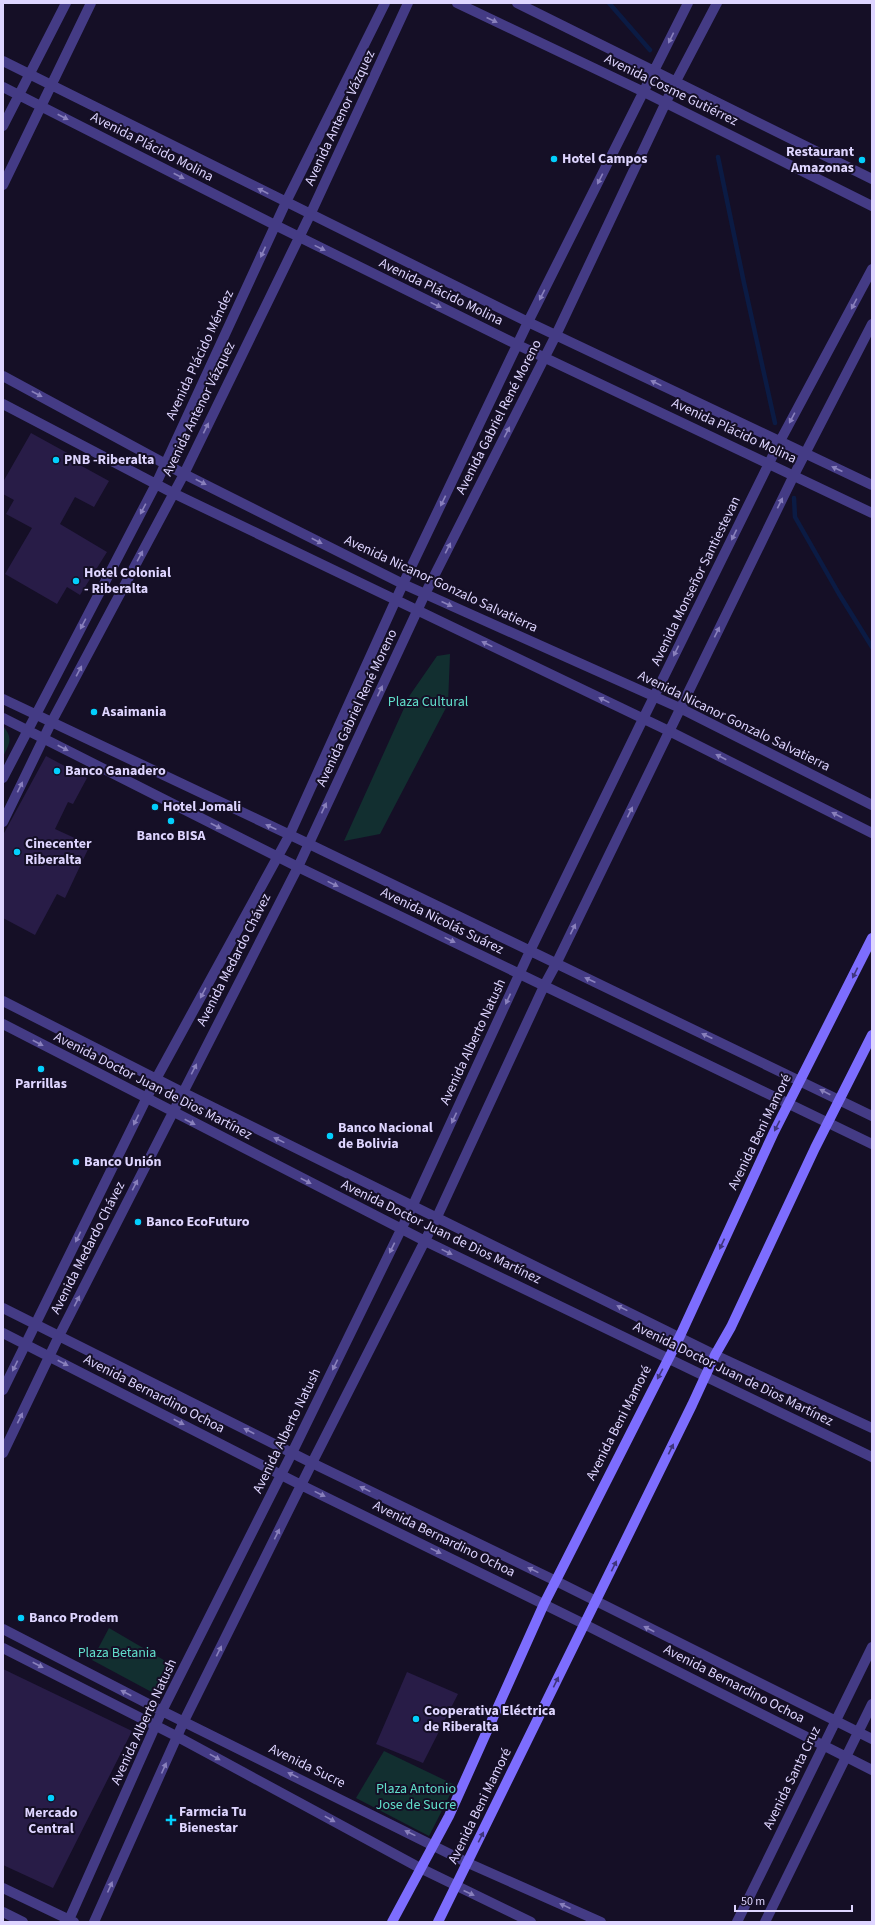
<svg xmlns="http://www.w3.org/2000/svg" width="875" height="1925" font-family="'Source Sans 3',sans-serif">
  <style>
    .green { fill: #122f30 }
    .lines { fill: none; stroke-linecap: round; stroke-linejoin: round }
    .stream { stroke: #0b1b44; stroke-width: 4.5 }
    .building { fill: #281c47 }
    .street { stroke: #443b85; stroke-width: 10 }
    .secondary { stroke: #7d6dfe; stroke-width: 10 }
    .oneway { fill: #8980bc }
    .oneway2 { fill: #3f357c }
    .poi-dot { fill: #03cffd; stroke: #150f26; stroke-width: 1.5 }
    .labels { text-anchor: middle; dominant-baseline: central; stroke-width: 4; stroke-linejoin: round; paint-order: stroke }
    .street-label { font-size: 14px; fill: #ded5ff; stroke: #150f26 }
    .poi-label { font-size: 14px; font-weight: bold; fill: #ded5ff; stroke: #150f26; text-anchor: start }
    .park-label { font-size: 14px; fill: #61dfcb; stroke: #150f26 }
  </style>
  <rect width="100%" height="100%" fill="#150f26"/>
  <!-- green -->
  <path class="green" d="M 450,654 L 448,704 L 380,834 L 344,841 L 410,695 L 437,656 Z
    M 3,726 C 14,739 9,744 3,757 Z
    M 109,1628 L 174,1666 L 159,1696 L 92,1660 Z
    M 384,1751 L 455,1785 L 429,1836 L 356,1798 Z"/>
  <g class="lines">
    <!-- stream -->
    <path class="stream" d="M 609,3 L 650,50
      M 718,157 L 744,283 L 775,423
      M 794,498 L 795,517 L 839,594 L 872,647"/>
  </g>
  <!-- building -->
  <path class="building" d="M 31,433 L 80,460 L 78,464 L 109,481 L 94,507 L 75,497 L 60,524 L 107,552 L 80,595 L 67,587 L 57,604 L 5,574 L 32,528 L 6,514 L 14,500 L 3,494 L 3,482 Z
    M 46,756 L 87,778 L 73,804 L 68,802 L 55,829 L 90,845 L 65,898 L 57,894 L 35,935 L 3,918 L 3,835 Z
    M 3,1669 L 132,1731 L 53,1888 L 3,1865 Z
    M 407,1672 L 458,1694 L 423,1763 L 376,1744 Z"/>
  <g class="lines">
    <!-- street -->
    <path class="street" d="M 457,3 L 644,92 L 872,206
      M 517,3 L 872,179
      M 3,61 L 528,322 L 872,485
      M 3,87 L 275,225 L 518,345 L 872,513
      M 3,126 L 66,3
      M 3,185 L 91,3
      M 3,376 L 184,474 L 403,584 L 680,708 L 872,805
      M 3,404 L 173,493 L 669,731 L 872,833
      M 3,699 L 307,843 L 872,1116
      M 3,718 L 298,867 L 872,1144
      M 3,778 L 156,484 L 286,202 L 385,3
      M 3,822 L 51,723 L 184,474 L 310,215 L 408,3
      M 3,1001 L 182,1092 L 715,1355 L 872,1428
      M 3,1024 L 425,1241 L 872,1457
      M 3,1308 L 312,1463 L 556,1581 L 872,1739
      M 3,1333 L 301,1485 L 584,1624 L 872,1770
      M 3,1390 L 156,1079 L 289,836 L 403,584 L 528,322 L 688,3
      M 3,1453 L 59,1336 L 298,867 L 425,594 L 556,335 L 675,83 L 717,3
      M 3,1629 L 162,1711 L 468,1863 L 601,1922
      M 3,1648 L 178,1737 L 420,1868 L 531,1922
      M 3,1888 L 74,1922
      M 3,1912 L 23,1922
      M 68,1922 L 162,1711 L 292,1453 L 413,1205 L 530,951 L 643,719 L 779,443 L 872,269
      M 94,1922 L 184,1721 L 312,1463 L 437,1217 L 544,986 L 556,964 L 794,475 L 872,324
      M 737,1922 L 872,1647
      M 765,1922 L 872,1704"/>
    <!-- secondary -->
    <path class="secondary" d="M 392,1922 L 449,1816 L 544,1604 L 680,1336 L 774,1132 L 872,938
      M 438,1922 L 692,1405 L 715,1355 L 731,1327 L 815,1148 L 872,1035"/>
  </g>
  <!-- one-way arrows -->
  <defs><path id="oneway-solid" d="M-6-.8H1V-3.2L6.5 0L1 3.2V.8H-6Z"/></defs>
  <g class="oneway">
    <use href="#oneway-solid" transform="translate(492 20) rotate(25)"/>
    <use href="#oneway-solid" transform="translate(671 38) rotate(116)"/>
    <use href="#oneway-solid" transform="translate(63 117) rotate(27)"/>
    <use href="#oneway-solid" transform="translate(179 176) rotate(27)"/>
    <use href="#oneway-solid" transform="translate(600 179) rotate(117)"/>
    <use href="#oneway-solid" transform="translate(263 191) rotate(-153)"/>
    <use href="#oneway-solid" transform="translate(320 248) rotate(26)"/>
    <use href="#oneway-solid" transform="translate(263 252) rotate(115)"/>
    <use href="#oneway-solid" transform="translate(542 295) rotate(117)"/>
    <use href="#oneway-solid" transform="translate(854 304) rotate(118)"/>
    <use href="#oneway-solid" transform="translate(436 305) rotate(26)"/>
    <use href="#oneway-solid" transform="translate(656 383) rotate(-154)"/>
    <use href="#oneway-solid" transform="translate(37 394) rotate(28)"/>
    <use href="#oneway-solid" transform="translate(792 418) rotate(118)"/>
    <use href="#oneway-solid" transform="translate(206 428) rotate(-64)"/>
    <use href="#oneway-solid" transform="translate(507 432) rotate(-63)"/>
    <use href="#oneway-solid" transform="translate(837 469) rotate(-155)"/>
    <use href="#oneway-solid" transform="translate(201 482) rotate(27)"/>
    <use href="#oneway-solid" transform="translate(443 501) rotate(116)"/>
    <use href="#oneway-solid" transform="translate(780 503) rotate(-64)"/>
    <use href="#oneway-solid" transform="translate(143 509) rotate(118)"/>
    <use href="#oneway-solid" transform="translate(734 535) rotate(116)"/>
    <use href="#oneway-solid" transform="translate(317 541) rotate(27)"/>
    <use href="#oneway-solid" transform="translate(448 548) rotate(-63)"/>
    <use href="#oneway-solid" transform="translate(140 556) rotate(-62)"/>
    <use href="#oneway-solid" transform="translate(447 604) rotate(24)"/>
    <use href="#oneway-solid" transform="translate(83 624) rotate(118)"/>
    <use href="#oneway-solid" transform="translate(717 632) rotate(-64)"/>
    <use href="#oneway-solid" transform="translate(487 644) rotate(-154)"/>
    <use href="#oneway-solid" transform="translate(676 651) rotate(116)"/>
    <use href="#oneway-solid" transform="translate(79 671) rotate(-62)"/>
    <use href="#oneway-solid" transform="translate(380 691) rotate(-65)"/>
    <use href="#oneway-solid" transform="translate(604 700) rotate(-154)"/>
    <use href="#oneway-solid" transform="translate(63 748) rotate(27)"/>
    <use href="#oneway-solid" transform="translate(721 757) rotate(-153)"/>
    <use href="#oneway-solid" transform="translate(20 787) rotate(-64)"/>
    <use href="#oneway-solid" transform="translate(324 808) rotate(-65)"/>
    <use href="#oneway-solid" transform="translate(630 812) rotate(-64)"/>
    <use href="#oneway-solid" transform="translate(837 815) rotate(-153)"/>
    <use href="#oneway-solid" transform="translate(216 826) rotate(27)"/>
    <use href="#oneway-solid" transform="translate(271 827) rotate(-155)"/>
    <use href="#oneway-solid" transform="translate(333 884) rotate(26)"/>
    <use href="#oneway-solid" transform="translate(573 929) rotate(-64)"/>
    <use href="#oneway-solid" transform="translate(450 940) rotate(26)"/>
    <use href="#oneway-solid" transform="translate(590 980) rotate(-155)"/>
    <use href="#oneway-solid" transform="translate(203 993) rotate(118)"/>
    <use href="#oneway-solid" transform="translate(508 999) rotate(115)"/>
    <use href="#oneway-solid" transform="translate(707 1036) rotate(-155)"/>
    <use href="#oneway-solid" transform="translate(38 1043) rotate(28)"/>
    <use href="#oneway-solid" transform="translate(194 1069) rotate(-63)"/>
    <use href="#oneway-solid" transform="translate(825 1092) rotate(-153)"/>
    <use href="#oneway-solid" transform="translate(454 1118) rotate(115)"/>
    <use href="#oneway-solid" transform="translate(136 1120) rotate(116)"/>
    <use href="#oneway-solid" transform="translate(190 1122) rotate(27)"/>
    <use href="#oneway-solid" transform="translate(279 1140) rotate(-154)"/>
    <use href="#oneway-solid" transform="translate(306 1181) rotate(27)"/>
    <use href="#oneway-solid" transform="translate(135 1185) rotate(-63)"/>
    <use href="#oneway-solid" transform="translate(78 1237) rotate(116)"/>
    <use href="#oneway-solid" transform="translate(392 1248) rotate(116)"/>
    <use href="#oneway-solid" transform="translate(447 1252) rotate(26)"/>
    <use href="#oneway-solid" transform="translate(77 1301) rotate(-63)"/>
    <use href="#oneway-solid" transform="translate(622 1308) rotate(-154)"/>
    <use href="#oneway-solid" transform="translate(63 1363) rotate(27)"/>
    <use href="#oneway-solid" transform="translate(335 1365) rotate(116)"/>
    <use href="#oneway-solid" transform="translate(15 1366) rotate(116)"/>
    <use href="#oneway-solid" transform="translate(20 1418) rotate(-64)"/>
    <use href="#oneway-solid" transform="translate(179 1422) rotate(27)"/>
    <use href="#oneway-solid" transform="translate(249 1431) rotate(-153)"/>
    <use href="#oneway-solid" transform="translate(365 1489) rotate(-154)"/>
    <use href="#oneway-solid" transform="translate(320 1494) rotate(26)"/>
    <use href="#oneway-solid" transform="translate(277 1534) rotate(-64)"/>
    <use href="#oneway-solid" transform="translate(436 1551) rotate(26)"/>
    <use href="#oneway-solid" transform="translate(533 1570) rotate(-154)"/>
    <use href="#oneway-solid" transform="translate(649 1629) rotate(-153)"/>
    <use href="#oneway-solid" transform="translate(219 1651) rotate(-64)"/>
    <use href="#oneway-solid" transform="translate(38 1665) rotate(27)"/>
    <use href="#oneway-solid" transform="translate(126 1693) rotate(-153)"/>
    <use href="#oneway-solid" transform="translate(215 1757) rotate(29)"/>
    <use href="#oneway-solid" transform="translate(164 1768) rotate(-66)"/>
    <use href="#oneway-solid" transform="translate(293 1775) rotate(-154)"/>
    <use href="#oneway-solid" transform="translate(330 1819) rotate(29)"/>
    <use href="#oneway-solid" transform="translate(410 1833) rotate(-154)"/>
    <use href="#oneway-solid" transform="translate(110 1887) rotate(-66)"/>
    <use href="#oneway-solid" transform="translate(469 1893) rotate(25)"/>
    <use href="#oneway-solid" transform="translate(565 1906) rotate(-156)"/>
  </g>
  <g class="oneway2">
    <use href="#oneway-solid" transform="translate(855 973) rotate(116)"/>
    <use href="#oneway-solid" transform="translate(777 1126) rotate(117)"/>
    <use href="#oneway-solid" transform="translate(722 1244) rotate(115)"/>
    <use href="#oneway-solid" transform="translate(660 1374) rotate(118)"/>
    <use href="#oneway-solid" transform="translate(671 1449) rotate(-64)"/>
    <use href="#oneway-solid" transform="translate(614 1566) rotate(-64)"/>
    <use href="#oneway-solid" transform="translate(556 1682) rotate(-64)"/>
    <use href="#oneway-solid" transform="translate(481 1837) rotate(-63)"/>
  </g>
  <!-- markers -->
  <g class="poi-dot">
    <circle cx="554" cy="159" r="4"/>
    <circle cx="862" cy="160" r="4"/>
    <circle cx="56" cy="460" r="4"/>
    <circle cx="76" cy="581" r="4"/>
    <circle cx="94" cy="712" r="4"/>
    <circle cx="57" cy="771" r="4"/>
    <circle cx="155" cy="807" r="4"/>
    <circle cx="171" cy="821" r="4"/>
    <circle cx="17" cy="852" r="4"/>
    <circle cx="41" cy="1069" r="4"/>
    <circle cx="330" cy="1136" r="4"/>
    <circle cx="76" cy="1162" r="4"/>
    <circle cx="138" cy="1222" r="4"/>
    <circle cx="21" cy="1618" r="4"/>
    <circle cx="416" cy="1719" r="4"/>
    <circle cx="51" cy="1798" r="4"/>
    <path d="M169 1814h4v4h4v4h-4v4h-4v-4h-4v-4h4z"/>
  </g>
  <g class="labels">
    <!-- street labels -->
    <g class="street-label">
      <text transform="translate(671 90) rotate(26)">Avenida Cosme Gutiérrez</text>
      <text transform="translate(340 118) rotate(-65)">Avenida Antenor Vázquez</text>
      <text transform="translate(152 147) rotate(27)">Avenida Plácido Molina</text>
      <text transform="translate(441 292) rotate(26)">Avenida Plácido Molina</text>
      <text transform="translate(200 355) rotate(-65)">Avenida Plácido Méndez</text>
      <text transform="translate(199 409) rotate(-64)">Avenida Antenor Vázquez</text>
      <text transform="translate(499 417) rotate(-63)">Avenida Gabriel René Moreno</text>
      <text transform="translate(734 431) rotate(25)">Avenida Plácido Molina</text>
      <text transform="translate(696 581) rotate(-64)">Avenida Monseñor Santiestevan</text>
      <text transform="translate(441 584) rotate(25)">Avenida Nicanor Gonzalo Salvatierra</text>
      <text transform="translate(357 708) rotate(-65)">Avenida Gabriel René Moreno</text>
      <text transform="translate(734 721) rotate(26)">Avenida Nicanor Gonzalo Salvatierra</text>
      <text transform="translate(442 921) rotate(26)">Avenida Nicolás Suárez</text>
      <text transform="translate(234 960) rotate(-63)">Avenida Medardo Chávez</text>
      <text transform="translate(473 1042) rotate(-65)">Avenida Alberto Natush</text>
      <text transform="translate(153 1086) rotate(27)">Avenida Doctor Juan de Dios Martínez</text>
      <text transform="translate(760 1132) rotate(-64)">Avenida Beni Mamoré</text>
      <text transform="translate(441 1232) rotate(26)">Avenida Doctor Juan de Dios Martínez</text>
      <text transform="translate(88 1248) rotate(-63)">Avenida Medardo Chávez</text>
      <text transform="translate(733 1374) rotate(26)">Avenida Doctor Juan de Dios Martínez</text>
      <text transform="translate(154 1394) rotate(27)">Avenida Bernardino Ochoa</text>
      <text transform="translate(619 1423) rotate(-63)">Avenida Beni Mamoré</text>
      <text transform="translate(287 1431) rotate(-64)">Avenida Alberto Natush</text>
      <text transform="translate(444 1539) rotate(26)">Avenida Bernardino Ochoa</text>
      <text transform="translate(734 1684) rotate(27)">Avenida Bernardino Ochoa</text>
      <text transform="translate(144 1722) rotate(-65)">Avenida Alberto Natush</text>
      <text transform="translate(307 1766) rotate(26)">Avenida Sucre</text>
      <text transform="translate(792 1778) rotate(-64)">Avenida Santa Cruz</text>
      <text transform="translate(480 1806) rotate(-64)">Avenida Beni Mamoré</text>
    </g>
    <!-- poi labels -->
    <g class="poi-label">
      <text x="854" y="152" text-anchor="end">Restaurant<tspan x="854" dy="16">Amazonas</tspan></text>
      <text x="562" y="159">Hotel Campos</text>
      <text x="64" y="460">PNB -Riberalta</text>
      <text x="84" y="573">Hotel Colonial<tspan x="84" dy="16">- Riberalta</tspan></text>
      <text x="102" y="712">Asaimania</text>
      <text x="65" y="771">Banco Ganadero</text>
      <text x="163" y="807">Hotel Jomali</text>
      <text x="171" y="836" text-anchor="middle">Banco BISA</text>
      <text x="25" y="844">Cinecenter<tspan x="25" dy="16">Riberalta</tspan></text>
      <text x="41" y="1084" text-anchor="middle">Parrillas</text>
      <text x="338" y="1128">Banco Nacional<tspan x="338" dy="16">de Bolivia</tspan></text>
      <text x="84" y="1162">Banco Unión</text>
      <text x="146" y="1222">Banco EcoFuturo</text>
      <text x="29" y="1618">Banco Prodem</text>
      <text x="424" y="1711">Cooperativa Eléctrica<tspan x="424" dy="16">de Riberalta</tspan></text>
      <text x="179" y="1812">Farmcia Tu<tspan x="179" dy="16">Bienestar</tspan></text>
      <text x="51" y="1813" text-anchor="middle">Mercado<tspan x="51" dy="16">Central</tspan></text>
    </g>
    <!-- park labels -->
    <g class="park-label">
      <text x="428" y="702">Plaza Cultural</text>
      <text x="117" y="1653">Plaza Betania</text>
      <text x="416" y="1789">Plaza Antonio<tspan x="416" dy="16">Jose de Sucre</tspan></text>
    </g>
  </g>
  <!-- border -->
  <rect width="875" height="1925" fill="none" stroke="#ded5ff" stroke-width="8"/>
  <!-- scale -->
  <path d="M735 1905v6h117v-6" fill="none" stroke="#ded5ff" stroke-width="2"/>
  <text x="741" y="1905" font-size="12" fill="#ded5ff" stroke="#150f26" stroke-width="3" paint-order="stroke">50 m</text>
</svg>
